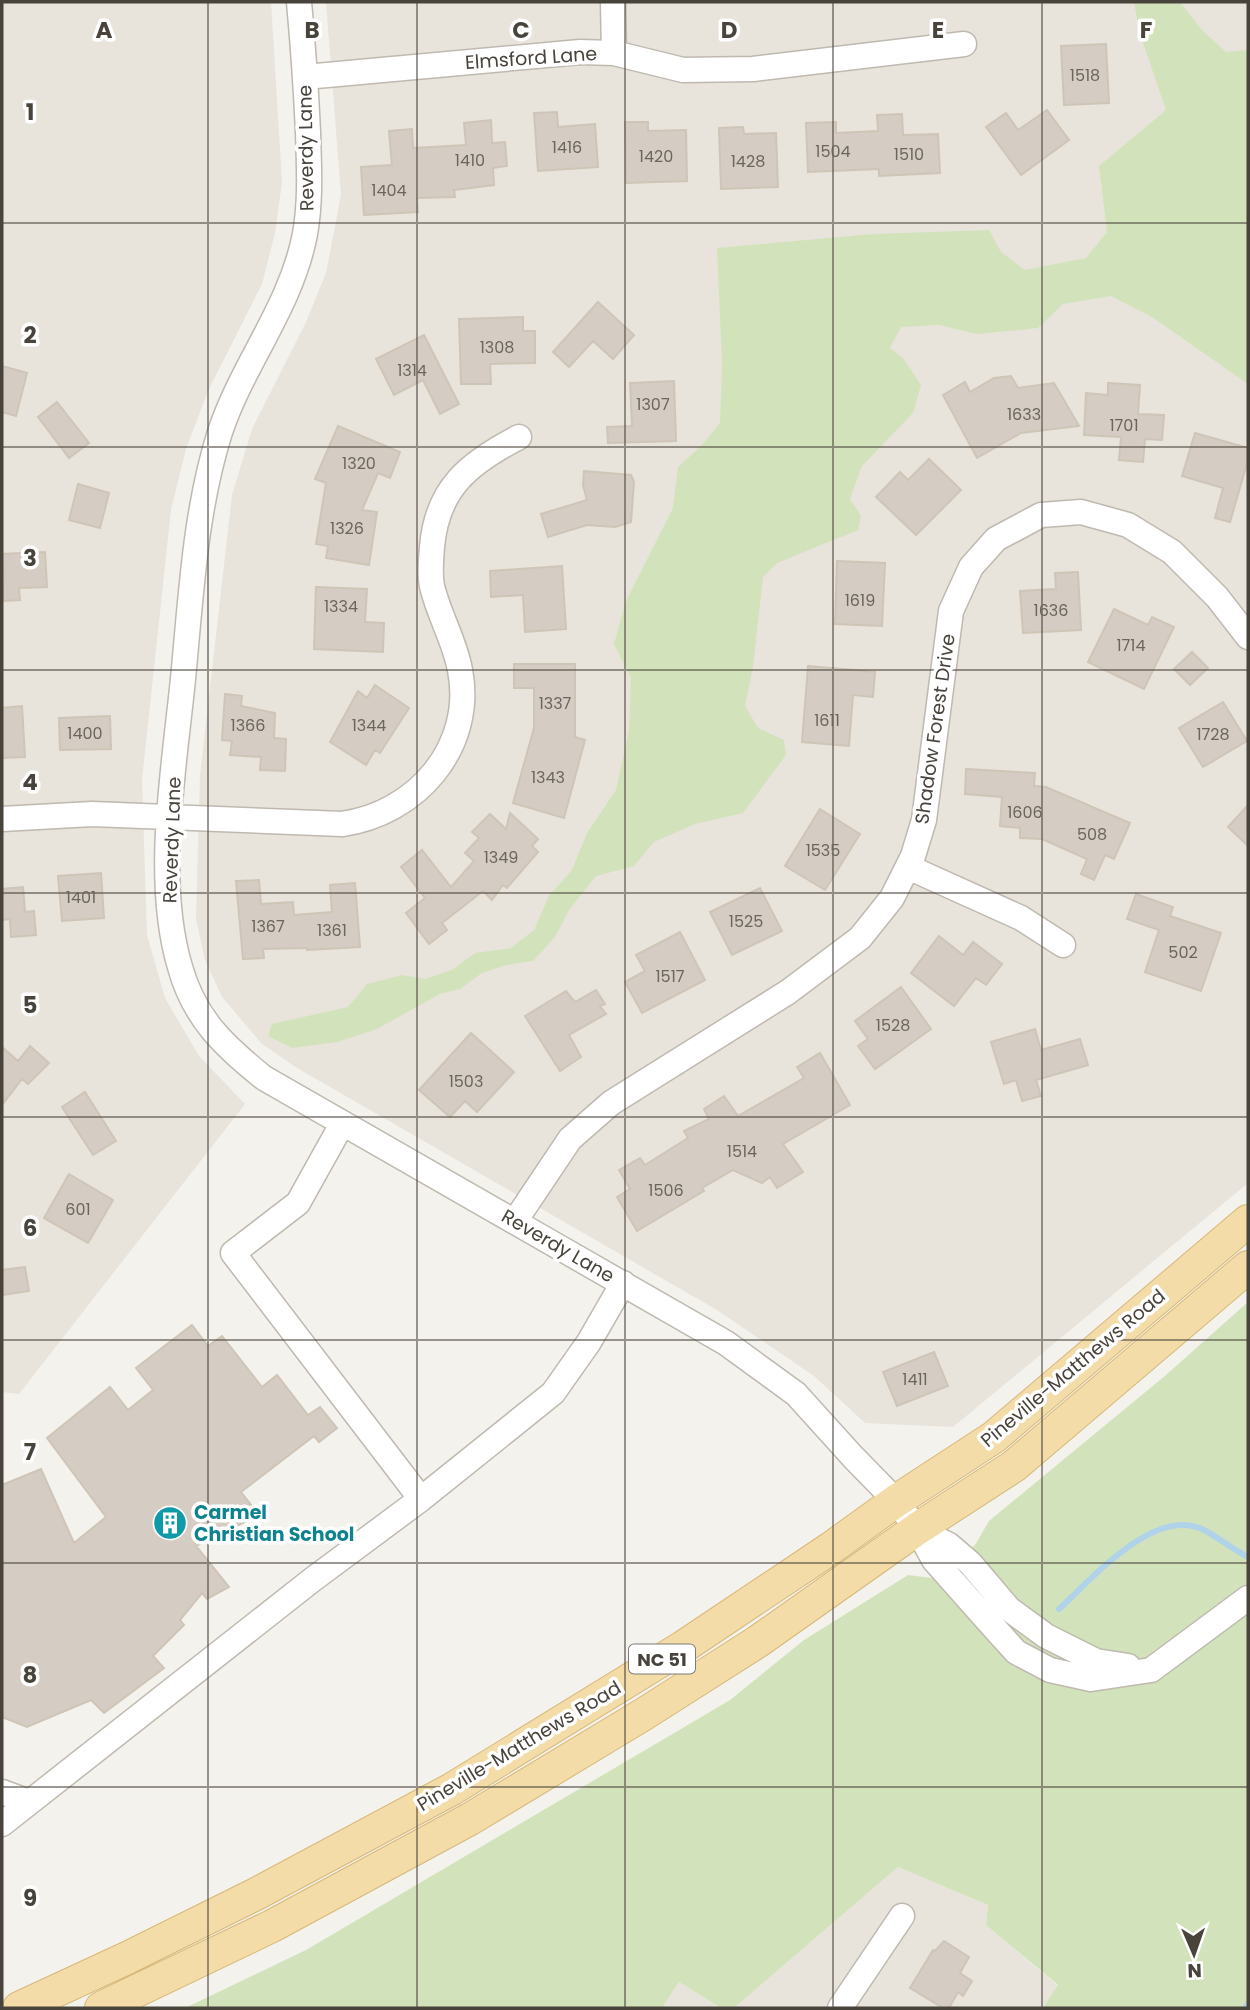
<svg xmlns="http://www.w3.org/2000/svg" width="1250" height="2010" font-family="Poppins,sans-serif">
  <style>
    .residential { fill: #e8e3db }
    .green { fill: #d2e3bb }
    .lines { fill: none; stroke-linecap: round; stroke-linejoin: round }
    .stream { stroke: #b1d3e9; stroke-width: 6 }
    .building { fill: #d5cdc3; stroke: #cfc5b7; stroke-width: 2 }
    .minor-casing { stroke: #bfb9b0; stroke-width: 27 }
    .major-casing { stroke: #d6b878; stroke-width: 34 }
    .minor { stroke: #fff; stroke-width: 24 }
    .major { stroke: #f3dca7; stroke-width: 32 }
    .grid { fill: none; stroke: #48433b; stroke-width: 2; stroke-opacity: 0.55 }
    .labels { text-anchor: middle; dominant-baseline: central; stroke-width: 7; stroke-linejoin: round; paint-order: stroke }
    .number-label { font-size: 16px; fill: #6b665d }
    .shield { fill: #fff; stroke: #7f7b76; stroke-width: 2 }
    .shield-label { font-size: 18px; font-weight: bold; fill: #48433b }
    .street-label { font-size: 19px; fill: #48433b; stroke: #fff }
    .culture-label { font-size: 19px; font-weight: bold; fill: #0d838f; stroke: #fff; text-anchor: start }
    .grid-label { font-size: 23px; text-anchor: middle; font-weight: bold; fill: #48433b; stroke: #fff; stroke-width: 7; stroke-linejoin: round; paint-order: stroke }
  </style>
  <rect width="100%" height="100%" fill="#f4f2ed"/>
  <!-- residential -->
  <path class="residential" d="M 2,2 L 271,2 L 282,182 L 275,233 L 262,284 L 208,391 L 186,449 L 171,510 L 142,780 L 147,935 L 165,998 L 199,1056 L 245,1104 L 19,1394 L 2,1392 Z
    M 326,2 L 1248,2 L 1248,1183 L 953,1427 L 865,1423 L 814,1376 L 717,1310 L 297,1068 L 262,1044 L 222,997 L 205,960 L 196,919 L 200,775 L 232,495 L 252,429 L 306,322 L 326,273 L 341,195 Z
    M 898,1867 L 988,1905 L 986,1925 L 1058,1986 L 1043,2008 L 734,2008 Z
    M 679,1982 L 721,2008 L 662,2008 Z"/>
  <!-- green -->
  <path class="green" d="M 1134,2 L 1180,2 L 1202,30 L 1226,52 L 1248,50 L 1248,384 L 1152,317 L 1111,296 L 1063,304 L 1038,328 L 977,334 L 939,325 L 901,327 L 890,348 L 903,358 L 921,385 L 913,413 L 862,466 L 850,499 L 861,516 L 858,530 L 777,563 L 763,577 L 753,667 L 745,706 L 758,728 L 784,740 L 786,755 L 743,813 L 695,824 L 654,842 L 634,866 L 596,876 L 569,910 L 555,937 L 533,961 L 506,965 L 482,973 L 460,989 L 440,994 L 377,1029 L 337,1042 L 292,1048 L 268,1036 L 272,1024 L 348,1007 L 367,984 L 402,975 L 425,979 L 452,970 L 475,953 L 511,948 L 534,930 L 549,896 L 572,870 L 587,833 L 616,790 L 629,731 L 631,678 L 614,644 L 626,601 L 673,508 L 678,467 L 701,446 L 720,423 L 722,365 L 717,248 L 873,234 L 989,230 L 1001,252 L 1025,270 L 1086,258 L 1107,232 L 1099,166 L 1166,110 L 1140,34 Z
    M 1248,1302 L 1248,2008 L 1043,2008 L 1058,1985 L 986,1925 L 988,1905 L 898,1867 L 734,2008 L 721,2008 L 679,1982 L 662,2008 L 185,2008 L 306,1950 L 730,1700 L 804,1640 L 908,1575 L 932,1578 L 975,1545 L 989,1521 L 1166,1375 Z"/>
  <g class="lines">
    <!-- stream -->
    <path class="stream" d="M 1059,1609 C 1091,1580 1153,1507 1202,1529 C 1218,1537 1232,1549 1248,1557
      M 1245,2008 L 1248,2004"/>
  </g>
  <!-- building -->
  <path class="building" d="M 1106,44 L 1109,103 L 1064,105 L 1061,46 Z
    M 1047,110 L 1069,140 L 1021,175 L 986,127 L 1006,113 L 1018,130 Z
    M 557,112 L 558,127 L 595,124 L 598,167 L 538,171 L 534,113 Z
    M 902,114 L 903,135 L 938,134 L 940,173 L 879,176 L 879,169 L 808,172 L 806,123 L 836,122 L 836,133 L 878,131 L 877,115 Z
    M 491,120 L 492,143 L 505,142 L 507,166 L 493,168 L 494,185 L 454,190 L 455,197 L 417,198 L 418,212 L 364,215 L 361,167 L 392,165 L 389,131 L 412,129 L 413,148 L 466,145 L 464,123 Z
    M 625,122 L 648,122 L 648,131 L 686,130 L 687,181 L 626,183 Z
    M 743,127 L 744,134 L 776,133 L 778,187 L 721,189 L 719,128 Z
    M 598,302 L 634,335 L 613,359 L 593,341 L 569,367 L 553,352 Z
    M 523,317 L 523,331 L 535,331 L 535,363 L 490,364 L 491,384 L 461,384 L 459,319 Z
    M 424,335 L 459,404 L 440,414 L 423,380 L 394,395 L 376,359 Z
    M 2,366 L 27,373 L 16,416 L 2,412 Z
    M 1011,376 L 1018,388 L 1054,383 L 1079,426 L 1021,433 L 977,458 L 943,395 L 965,382 L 970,392 L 994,378 Z
    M 674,381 L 676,441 L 608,443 L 607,427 L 632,426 L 630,383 Z
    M 1108,383 L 1140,385 L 1138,414 L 1164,415 L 1162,440 L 1145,439 L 1143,462 L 1119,460 L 1121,437 L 1084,435 L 1086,393 L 1108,395 Z
    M 57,402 L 89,443 L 69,458 L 38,417 Z
    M 338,426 L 400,452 L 390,478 L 378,473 L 362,510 L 377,512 L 369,565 L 326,558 L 328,546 L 316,544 L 326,483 L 315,479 Z
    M 1195,433 L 1248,448 L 1248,460 L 1230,522 L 1215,518 L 1223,488 L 1182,476 Z
    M 929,459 L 961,490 L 916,535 L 876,497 L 900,472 L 908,480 Z
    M 584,471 L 631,475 L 634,482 L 631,522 L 615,527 L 587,525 L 548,537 L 541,514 L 587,500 L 583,485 Z
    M 78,484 L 109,493 L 100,528 L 69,520 Z
    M 45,552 L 47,587 L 19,588 L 20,600 L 3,601 L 2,554 Z
    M 837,561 L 885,563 L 882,626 L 835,624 Z
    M 562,566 L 566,629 L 525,632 L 523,595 L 491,597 L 490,571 Z
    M 1078,572 L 1081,630 L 1023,633 L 1020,591 L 1056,589 L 1055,573 Z
    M 316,587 L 367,589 L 365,622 L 384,623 L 383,652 L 314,649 Z
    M 1114,609 L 1148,625 L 1152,617 L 1174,627 L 1144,689 L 1088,662 Z
    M 1192,652 L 1208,668 L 1190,685 L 1174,669 Z
    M 514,664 L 575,664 L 575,737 L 585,740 L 564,818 L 513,803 L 534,728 L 534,688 L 514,688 Z
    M 808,666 L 875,672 L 873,697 L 853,695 L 849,746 L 802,742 Z
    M 375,685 L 409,708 L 380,753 L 375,750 L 366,765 L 330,742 L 358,691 L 367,698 Z
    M 225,694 L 242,696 L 241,706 L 275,713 L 274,738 L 286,739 L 285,771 L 260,770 L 261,757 L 230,755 L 232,741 L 222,740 Z
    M 1223,702 L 1247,741 L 1203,767 L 1179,728 Z
    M 22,706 L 25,757 L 2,758 L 2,708 Z
    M 110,716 L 111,749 L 60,750 L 59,718 Z
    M 966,769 L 1035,773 L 1034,786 L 1046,787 L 1130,823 L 1114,859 L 1105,855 L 1094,880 L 1081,874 L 1087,859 L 1042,839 L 1020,838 L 1020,828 L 1000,826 L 1002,797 L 965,794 Z
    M 1248,805 L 1248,846 L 1228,827 Z
    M 820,809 L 860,834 L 825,890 L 785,866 Z
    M 510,813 L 538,839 L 532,846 L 538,852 L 507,888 L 503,885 L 492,900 L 483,891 L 442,923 L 447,930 L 429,944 L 406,913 L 425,898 L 401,867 L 422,850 L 451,887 L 474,861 L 465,853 L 479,838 L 472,832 L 490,814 L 506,829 Z
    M 101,873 L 104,918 L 62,921 L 58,876 Z
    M 259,880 L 261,904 L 293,902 L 294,915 L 332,912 L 330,885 L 355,883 L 360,947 L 307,950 L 307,948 L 263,949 L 264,958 L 243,959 L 236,881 Z
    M 23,887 L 25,912 L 34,911 L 36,935 L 11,937 L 10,919 L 2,920 L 2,889 Z
    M 760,888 L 782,931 L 732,955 L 710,912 Z
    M 1136,894 L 1173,907 L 1170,916 L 1221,933 L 1201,991 L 1145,972 L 1159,930 L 1127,919 Z
    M 680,932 L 705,980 L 642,1013 L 625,982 L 645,971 L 636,955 Z
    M 939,936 L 963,955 L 973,942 L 1002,964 L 986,985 L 976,978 L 954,1006 L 911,973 Z
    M 901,987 L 931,1029 L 875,1069 L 858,1046 L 868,1039 L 855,1021 Z
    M 596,990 L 605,1004 L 600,1006 L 606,1014 L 569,1035 L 581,1057 L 560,1071 L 525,1016 L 566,991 L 575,1002 Z
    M 1035,1029 L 1041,1050 L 1080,1039 L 1088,1065 L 1036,1080 L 1041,1096 L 1022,1101 L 1016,1080 L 1004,1084 L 991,1042 Z
    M 471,1033 L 514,1072 L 477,1112 L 465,1101 L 450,1117 L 419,1090 Z
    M 30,1046 L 49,1063 L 28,1084 L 22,1079 L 2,1105 L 2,1047 L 18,1061 Z
    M 820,1053 L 850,1105 L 783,1144 L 803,1172 L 777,1188 L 770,1177 L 762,1183 L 733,1170 L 702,1188 L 704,1191 L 637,1231 L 617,1197 L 630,1189 L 619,1170 L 640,1158 L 645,1165 L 688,1138 L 684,1131 L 709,1119 L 704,1109 L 724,1096 L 738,1116 L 804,1078 L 797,1067 Z
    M 85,1092 L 116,1141 L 93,1155 L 62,1107 Z
    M 69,1174 L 113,1200 L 88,1243 L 44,1218 Z
    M 25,1267 L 29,1291 L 2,1295 L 2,1270 Z
    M 192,1325 L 208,1346 L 222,1336 L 262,1387 L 277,1375 L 308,1415 L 320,1407 L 337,1428 L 319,1442 L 314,1436 L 241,1492 L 259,1515 L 196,1546 L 229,1587 L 207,1599 L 202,1593 L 180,1620 L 184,1625 L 153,1656 L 164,1668 L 104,1713 L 91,1700 L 27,1727 L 2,1717 L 2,1485 L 41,1469 L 74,1543 L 106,1517 L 47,1438 L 110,1387 L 128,1410 L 153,1390 L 136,1368 Z
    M 934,1352 L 948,1386 L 897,1406 L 883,1372 Z
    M 944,1941 L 969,1957 L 960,1973 L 972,1981 L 963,1996 L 958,1992 L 949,2008 L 943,2008 L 910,1988 L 933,1950 L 935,1951 Z"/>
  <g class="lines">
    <!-- minor casing -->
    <g class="minor-casing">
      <path id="minor" d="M 299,2 C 303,45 306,89 308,132 C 309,167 311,200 305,234 C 291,307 243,363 220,432 C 195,511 191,596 183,679 C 174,769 154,880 180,967 C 194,1018 224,1046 264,1078 L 726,1343 L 796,1394 L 853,1457 L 896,1501 L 917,1529 L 934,1560 L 989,1622 L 1016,1652 L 1050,1670 L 1091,1679 L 1151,1670 L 1248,1598
        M 613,2 L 614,53
        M 305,77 L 580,52 L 614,53 L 683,70 L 753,69 L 964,44
        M 2,819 L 92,814 L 342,824 C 416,814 475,747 460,670 C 455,642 440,617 433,590 C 429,577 431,561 432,547 C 437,488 469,463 519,437
        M 908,867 L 1021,918 L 1063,945
        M 342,1124 L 298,1203 L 233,1253 L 421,1499
        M 515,1221 L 570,1139 L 611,1103 L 788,992 L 860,938 L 892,898 L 913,856 L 924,820 L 951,611 L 971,567 L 996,539 L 1041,515 L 1081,512 L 1128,525 L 1172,552 L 1217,597 L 1248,637
        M 917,1529 L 949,1545 L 970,1563 L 1009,1609 L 1046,1636 L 1096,1661 L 1128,1666
        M 2,1792 L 29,1802
        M 2,1824 L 312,1580 L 421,1499 L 553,1393 L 589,1342 L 623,1283
        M 840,2008 L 902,1916"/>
    </g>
    <!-- major casing -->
    <g class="major-casing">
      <path id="major" d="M 19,2008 L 127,1958 L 256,1894 L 452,1789 L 683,1647 L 831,1548 L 896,1501 L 994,1437 L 1248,1221
        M 101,2008 L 272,1926 L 470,1819 L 644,1714 L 757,1642 L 917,1529 L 1014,1466 L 1248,1267"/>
    </g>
    <!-- minor -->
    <use href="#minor" class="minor"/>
    <!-- major -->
    <use href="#major" class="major"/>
  </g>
  <!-- grid -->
  <path class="grid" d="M 208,2 L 208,2008M 417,2 L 417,2008M 625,2 L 625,2008M 833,2 L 833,2008M 1042,2 L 1042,2008M 2,223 L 1248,223M 2,447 L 1248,447M 2,670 L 1248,670M 2,893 L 1248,893M 2,1117 L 1248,1117M 2,1340 L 1248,1340M 2,1563 L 1248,1563M 2,1787 L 1248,1787"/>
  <!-- icons -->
  <defs>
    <g id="building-disc" transform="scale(1.75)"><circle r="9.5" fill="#0f9aa8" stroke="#fff"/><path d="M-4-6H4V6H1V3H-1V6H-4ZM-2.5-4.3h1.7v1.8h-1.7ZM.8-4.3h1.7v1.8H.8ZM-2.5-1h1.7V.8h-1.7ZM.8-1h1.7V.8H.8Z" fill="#fff"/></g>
  </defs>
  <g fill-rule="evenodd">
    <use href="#building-disc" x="170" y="1523"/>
  </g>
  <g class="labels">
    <!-- number labels -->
    <g class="number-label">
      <text x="1085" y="75">1518</text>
      <text x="567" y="147">1416</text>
      <text x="833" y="151">1504</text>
      <text x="909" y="154">1510</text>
      <text x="656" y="156">1420</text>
      <text x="470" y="160">1410</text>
      <text x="748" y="161">1428</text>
      <text x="389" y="190">1404</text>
      <text x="497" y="347">1308</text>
      <text x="412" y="370">1314</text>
      <text x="653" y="404">1307</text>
      <text x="1024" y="414">1633</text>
      <text x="1124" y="425">1701</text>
      <text x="359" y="463">1320</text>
      <text x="347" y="528">1326</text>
      <text x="860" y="600">1619</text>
      <text x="341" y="606">1334</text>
      <text x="1051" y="610">1636</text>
      <text x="1131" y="645">1714</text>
      <text x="555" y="703">1337</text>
      <text x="827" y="720">1611</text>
      <text x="248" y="725">1366</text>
      <text x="369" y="725">1344</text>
      <text x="85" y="733">1400</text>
      <text x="1213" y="734">1728</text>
      <text x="548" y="777">1343</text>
      <text x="1025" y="812">1606</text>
      <text x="1092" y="834">508</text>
      <text x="823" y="850">1535</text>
      <text x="501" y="857">1349</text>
      <text x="81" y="897">1401</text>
      <text x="746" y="921">1525</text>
      <text x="268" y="926">1367</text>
      <text x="332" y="930">1361</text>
      <text x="1183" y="952">502</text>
      <text x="670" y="976">1517</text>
      <text x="893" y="1025">1528</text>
      <text x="466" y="1081">1503</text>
      <text x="742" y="1151">1514</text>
      <text x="666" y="1190">1506</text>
      <text x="78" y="1209">601</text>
      <text x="915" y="1379">1411</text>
    </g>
    <!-- shield labels -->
    <rect class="shield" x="629" y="1644.5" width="66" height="29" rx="5"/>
    <g class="shield-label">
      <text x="662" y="1659">NC 51</text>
    </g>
    <!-- street labels -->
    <g class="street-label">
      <text transform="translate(531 58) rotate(-4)">Elmsford Lane</text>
      <text transform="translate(306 148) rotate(-91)">Reverdy Lane</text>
      <text transform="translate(935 729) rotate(-82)">Shadow Forest Drive</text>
      <text transform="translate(172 840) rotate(-88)">Reverdy Lane</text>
      <text transform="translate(558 1246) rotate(30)">Reverdy Lane</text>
      <text transform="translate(1073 1368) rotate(-40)">Pineville-Matthews Road</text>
      <text transform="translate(519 1746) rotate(-31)">Pineville-Matthews Road</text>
    </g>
    <!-- culture labels -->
    <g class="culture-label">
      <text x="194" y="1512">Carmel<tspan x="194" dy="22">Christian School</tspan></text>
    </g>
  </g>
  <g class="grid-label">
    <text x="104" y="38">A</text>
    <text x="312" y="38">B</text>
    <text x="521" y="38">C</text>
    <text x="729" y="38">D</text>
    <text x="938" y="38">E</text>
    <text x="1146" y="38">F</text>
    <text x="30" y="120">1</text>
    <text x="30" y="343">2</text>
    <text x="30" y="566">3</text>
    <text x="30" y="790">4</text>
    <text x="30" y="1013">5</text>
    <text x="30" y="1236">6</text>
    <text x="30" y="1460">7</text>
    <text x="30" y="1683">8</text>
    <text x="30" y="1906">9</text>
  </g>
  <!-- border -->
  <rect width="1250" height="2010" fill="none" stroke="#48433b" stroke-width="7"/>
  <!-- north arrow -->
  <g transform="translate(1194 1954) rotate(178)" stroke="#ffffff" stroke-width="5" paint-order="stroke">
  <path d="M0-5L12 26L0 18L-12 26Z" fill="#48433b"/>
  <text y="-10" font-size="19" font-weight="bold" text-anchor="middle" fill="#48433b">N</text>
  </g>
</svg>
